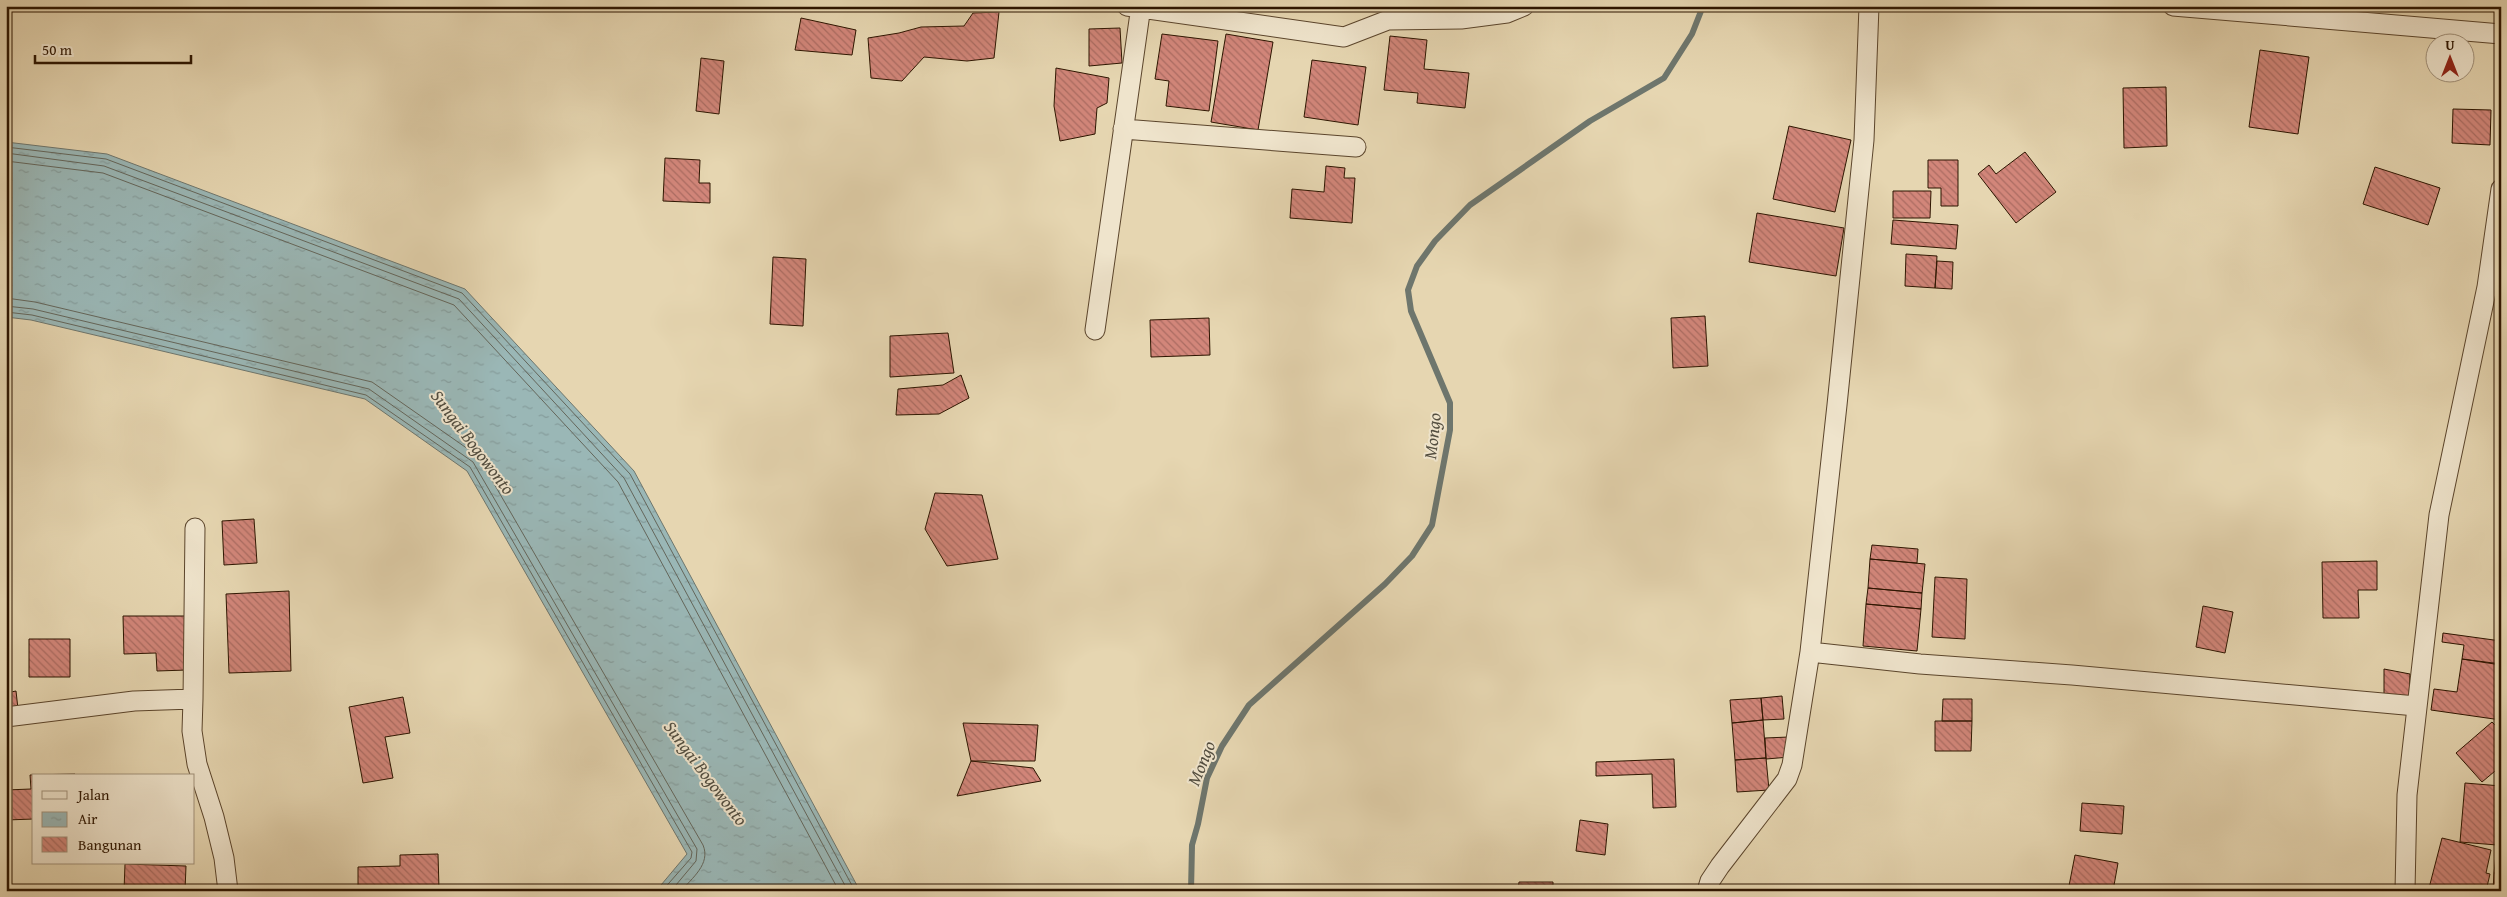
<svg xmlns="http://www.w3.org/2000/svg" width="2507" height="897" font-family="'Gentium Book Plus',serif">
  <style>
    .water { fill: url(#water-ripples); stroke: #6e766d }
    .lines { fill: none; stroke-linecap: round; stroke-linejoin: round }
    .shore { stroke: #64665b; stroke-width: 1 }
    .stream { stroke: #6e766d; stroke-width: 6 }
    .building { fill: url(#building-back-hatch); stroke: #2d1500 }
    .street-casing { stroke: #5b452c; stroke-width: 21 }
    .street { stroke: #efe4cc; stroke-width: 19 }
    .labels { text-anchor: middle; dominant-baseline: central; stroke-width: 4; stroke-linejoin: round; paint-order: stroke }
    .water-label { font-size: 18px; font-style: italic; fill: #534e40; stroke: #efe4cc }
  </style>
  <defs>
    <pattern id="water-ripples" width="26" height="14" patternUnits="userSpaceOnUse" patternTransform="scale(1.25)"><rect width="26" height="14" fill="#9ab7b6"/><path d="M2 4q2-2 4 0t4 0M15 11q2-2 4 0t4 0" fill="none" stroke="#859c9b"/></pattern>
    <pattern id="building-back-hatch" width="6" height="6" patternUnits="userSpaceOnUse" patternTransform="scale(1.25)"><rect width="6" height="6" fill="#d2867a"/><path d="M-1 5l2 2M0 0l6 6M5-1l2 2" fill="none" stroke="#ab6c62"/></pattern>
  </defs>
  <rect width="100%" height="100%" fill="#e6d6b1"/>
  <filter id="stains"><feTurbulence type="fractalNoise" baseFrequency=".004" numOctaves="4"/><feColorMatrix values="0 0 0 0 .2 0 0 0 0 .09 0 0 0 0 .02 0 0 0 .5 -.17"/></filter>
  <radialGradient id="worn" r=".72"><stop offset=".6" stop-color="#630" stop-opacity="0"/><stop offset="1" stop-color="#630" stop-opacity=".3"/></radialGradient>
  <!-- water -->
  <path class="water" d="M 6,142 L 107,154 L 465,289 L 634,471 L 860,891 L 656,891 L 687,854 L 467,471 L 365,399 L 31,320 L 6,317 Z"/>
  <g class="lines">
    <!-- shore -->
    <path class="shore" d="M 6,147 L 106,159 L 462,293 L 630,474 L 855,891
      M 6,153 L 104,166 L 459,299 L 624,478 L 848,891
      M 6,161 L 103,173 L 454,305 L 618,482 L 839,891
      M 6,298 L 35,302 L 372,382 L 478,456 L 703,845 C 711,864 692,878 681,891
      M 6,306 L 33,309 L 369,389 L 473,462 L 697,849 L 696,861 L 671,891
      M 6,312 L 32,315 L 366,395 L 470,467 L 692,852 L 691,858 L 662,891"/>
    <!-- stream -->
    <path class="stream" d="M 1191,891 L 1192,845 L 1198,824 L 1207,778 L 1222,746 L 1249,705 L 1385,584 L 1412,556 L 1432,525 L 1450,430 L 1450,403 L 1411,311 L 1408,290 L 1417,266 L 1435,241 L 1470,205 L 1590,121 L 1664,78 L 1692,34 L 1703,6"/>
  </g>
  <!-- building -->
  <path class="building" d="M 1197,6 L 1240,6 L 1238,15 Z
    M 1399,6 L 1436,6 L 1400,10 Z
    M 999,12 L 994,58 L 967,61 L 924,57 L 902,81 L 871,78 L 868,38 L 899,33 L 921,27 L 964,26 L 973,13 Z
    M 801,18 L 856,30 L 852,55 L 795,50 Z
    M 1120,28 L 1122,63 L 1089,66 L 1089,29 Z
    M 1162,34 L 1218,41 L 1209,111 L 1166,106 L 1169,81 L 1155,79 Z
    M 1226,34 L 1273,42 L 1258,130 L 1211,122 Z
    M 1390,36 L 1427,40 L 1424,69 L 1469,73 L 1465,108 L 1417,103 L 1418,93 L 1384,90 Z
    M 2260,50 L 2309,57 L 2298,134 L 2249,127 Z
    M 701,58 L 724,61 L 719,114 L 696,111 Z
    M 1312,60 L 1366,67 L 1358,125 L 1304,117 Z
    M 1056,68 L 1109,78 L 1107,103 L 1097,108 L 1095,134 L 1060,141 L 1054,106 Z
    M 2166,87 L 2167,146 L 2124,148 L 2123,88 Z
    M 2453,109 L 2491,110 L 2490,145 L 2452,143 Z
    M 1789,126 L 1851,140 L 1835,212 L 1773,199 Z
    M 2025,152 L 2056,192 L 2016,223 L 1978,174 L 1989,165 L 1996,174 Z
    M 665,158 L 700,160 L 699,183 L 710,183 L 710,203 L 663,201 Z
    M 1928,160 L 1958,160 L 1958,206 L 1941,206 L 1941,188 L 1928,188 Z
    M 1326,166 L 1345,168 L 1344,178 L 1355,178 L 1352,223 L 1290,218 L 1292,189 L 1324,192 Z
    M 2375,167 L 2440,188 L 2428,225 L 2363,204 Z
    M 1893,191 L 1931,191 L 1930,218 L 1893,218 Z
    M 1757,213 L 1844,228 L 1836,276 L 1749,262 Z
    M 1893,220 L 1958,225 L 1956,249 L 1891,244 Z
    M 1906,254 L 1937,256 L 1935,288 L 1905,286 Z
    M 773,257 L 806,259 L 803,326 L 770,324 Z
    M 1937,261 L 1953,262 L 1952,289 L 1935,288 Z
    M 1705,316 L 1708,366 L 1673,368 L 1671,318 Z
    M 1209,318 L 1210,355 L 1151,357 L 1150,320 Z
    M 948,333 L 954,373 L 890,377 L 890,336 Z
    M 961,375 L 969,398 L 939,414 L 896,415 L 898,389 L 943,385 Z
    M 935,493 L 982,495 L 998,559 L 947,566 L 925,529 Z
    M 254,519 L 257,563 L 224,565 L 222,521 Z
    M 1872,545 L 1918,549 L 1917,563 L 1870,559 Z
    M 1870,559 L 1925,564 L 1922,593 L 1868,588 Z
    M 2377,561 L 2377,590 L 2358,590 L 2359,618 L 2323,618 L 2322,562 Z
    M 1935,577 L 1967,579 L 1965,639 L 1932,637 Z
    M 1868,588 L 1922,593 L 1921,609 L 1866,604 Z
    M 289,591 L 291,671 L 229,673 L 226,594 Z
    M 1866,604 L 1921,609 L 1917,651 L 1863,646 Z
    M 2203,606 L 2233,612 L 2225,653 L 2196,647 Z
    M 123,616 L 186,616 L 187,670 L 157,671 L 156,653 L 124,654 Z
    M 2443,633 L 2501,641 L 2501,665 L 2462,659 L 2464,645 L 2442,642 Z
    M 29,639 L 70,639 L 70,677 L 29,677 Z
    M 2462,659 L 2501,664 L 2501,720 L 2431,710 L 2434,689 L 2457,692 Z
    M 2384,669 L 2410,674 L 2409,699 L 2384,694 Z
    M 16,691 L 18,709 L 6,711 L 6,693 Z
    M 1782,696 L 1784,719 L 1763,720 L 1761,698 Z
    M 403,697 L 410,733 L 385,737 L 393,778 L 363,783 L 349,707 Z
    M 1761,698 L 1763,720 L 1732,723 L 1730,700 Z
    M 1943,699 L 1972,699 L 1972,721 L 1942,721 Z
    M 1763,720 L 1766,758 L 1735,760 L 1732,723 Z
    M 1935,721 L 1972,721 L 1971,751 L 1935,751 Z
    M 2492,722 L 2501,731 L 2501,766 L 2482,782 L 2456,753 Z
    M 963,723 L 1038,725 L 1035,761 L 971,761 Z
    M 1789,737 L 1790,757 L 1766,759 L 1765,738 Z
    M 1766,758 L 1769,790 L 1737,792 L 1735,760 Z
    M 1674,759 L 1676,807 L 1653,808 L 1652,774 L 1596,776 L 1596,762 Z
    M 971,761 L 1033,768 L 1041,781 L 957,796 Z
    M 75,774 L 75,776 L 34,776 L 34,819 L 6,820 L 6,790 L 31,789 L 30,775 Z
    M 2465,783 L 2501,786 L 2497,845 L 2460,842 Z
    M 2501,786 L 2501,836 L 2497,836 Z
    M 2082,803 L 2124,806 L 2122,834 L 2080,831 Z
    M 1580,820 L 1608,824 L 1605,855 L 1576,851 Z
    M 2442,838 L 2491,850 L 2486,873 L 2490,874 L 2486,891 L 2442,891 L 2429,888 Z
    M 2497,845 L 2501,845 L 2501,873 L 2494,873 Z
    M 438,854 L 439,889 L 358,891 L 358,867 L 400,866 L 400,855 Z
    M 2075,855 L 2118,863 L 2113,891 L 2068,891 Z
    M 125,864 L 186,866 L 185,891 L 124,891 Z
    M 2494,873 L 2501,873 L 2501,891 L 2493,891 Z
    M 1519,882 L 1553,882 L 1553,891 L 1518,891 Z"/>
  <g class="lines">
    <!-- street casing -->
    <g class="street-casing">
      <path id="street" d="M 1127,6 L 1344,37 L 1388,20 L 1461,19 L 1507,13 L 1524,6
        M 2173,6 L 2501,34
        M 1123,129 L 1356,147
        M 1095,330 L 1141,6
        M 1810,652 L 1920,664 L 2072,675 L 2416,706
        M 193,699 L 195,528
        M 6,717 L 134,701 L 193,699 L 192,731 L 197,764 L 214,817 L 224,858 L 228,891
        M 1707,891 L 1710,881 L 1720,866 L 1787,779 L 1792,765 L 1810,652 L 1837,405 L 1864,140 L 1869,6
        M 2405,891 L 2407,795 L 2439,515 L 2487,287 L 2501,189"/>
    </g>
    <!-- street -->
    <use href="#street" class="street"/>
  </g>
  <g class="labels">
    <!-- water labels -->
    <g class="water-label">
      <text transform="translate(1432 436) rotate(-84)">Mongo</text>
      <text transform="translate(473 442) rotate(53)">Sungai Bogowonto</text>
      <text transform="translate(1201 763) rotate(-68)">Mongo</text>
      <text transform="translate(706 773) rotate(53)">Sungai Bogowonto</text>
    </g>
  </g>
  <!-- margin -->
  <rect width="2507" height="897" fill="none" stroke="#e6d6b1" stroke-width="25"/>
  <rect x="8" y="8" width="2492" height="882" fill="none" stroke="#2d1500" stroke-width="2.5"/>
  <rect x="12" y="12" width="2482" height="872" fill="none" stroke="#2d1500"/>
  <!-- legend -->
  <rect x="32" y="774" width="162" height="90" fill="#efe4cc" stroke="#a1917a"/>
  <rect x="42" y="791" width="25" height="8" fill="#efe4cc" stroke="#a1917a"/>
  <text x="78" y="800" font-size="15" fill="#2d1500">Jalan</text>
  <rect x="42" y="812" width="25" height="15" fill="url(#water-ripples)" stroke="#a1917a"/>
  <text x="78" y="824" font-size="15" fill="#2d1500">Air</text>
  <rect x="42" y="837" width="25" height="15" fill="url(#building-back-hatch)" stroke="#a1917a"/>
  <text x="78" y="850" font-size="15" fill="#2d1500">Bangunan</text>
  <!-- north arrow -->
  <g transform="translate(2450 58)"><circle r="24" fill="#efe4cc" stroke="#a1917a"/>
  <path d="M0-4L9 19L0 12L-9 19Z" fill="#8f2418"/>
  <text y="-8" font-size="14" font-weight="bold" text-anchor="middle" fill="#2d1500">U</text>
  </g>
  <!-- scale -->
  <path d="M35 55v8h156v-8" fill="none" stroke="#2d1500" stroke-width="2.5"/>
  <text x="42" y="55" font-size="15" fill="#2d1500" stroke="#efe4cc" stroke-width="4" paint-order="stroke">50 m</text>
  <rect width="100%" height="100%" filter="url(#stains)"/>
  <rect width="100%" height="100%" fill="url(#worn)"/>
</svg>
